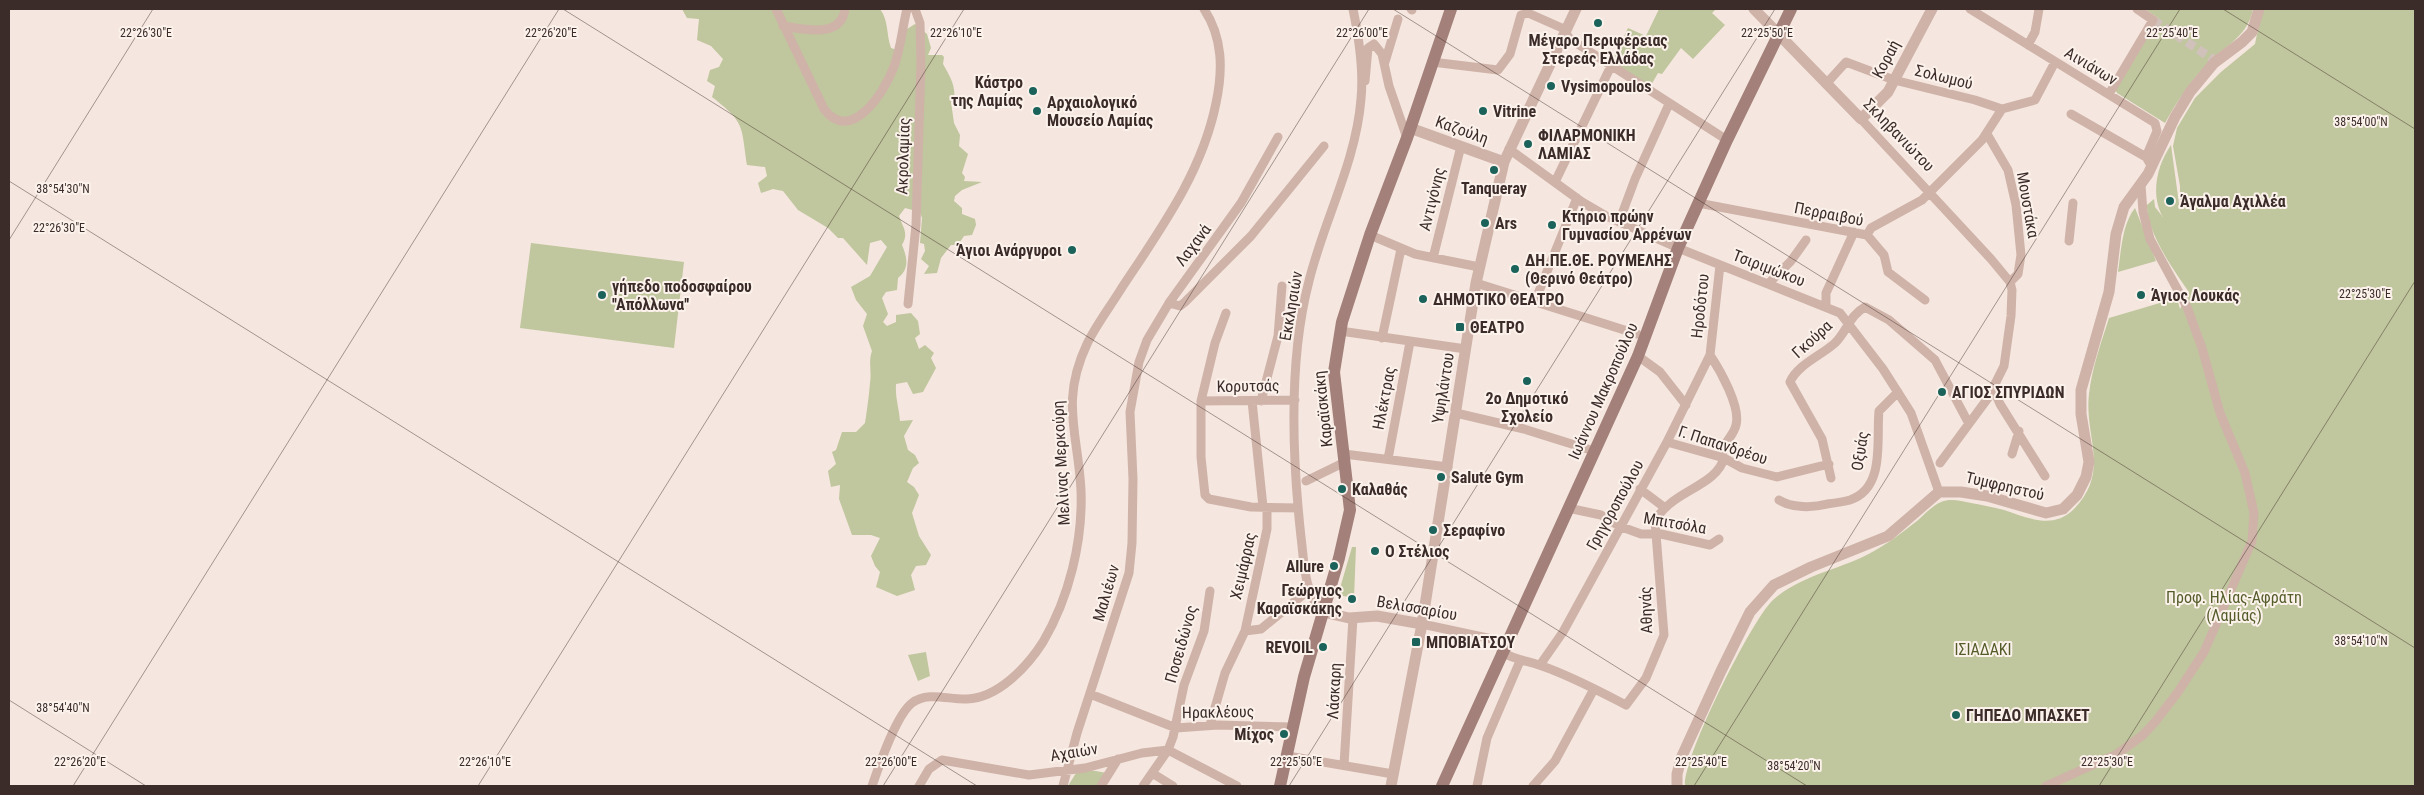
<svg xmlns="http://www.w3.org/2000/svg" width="2424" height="795" font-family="'Roboto Condensed',sans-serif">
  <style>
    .green { fill: #c0c69d }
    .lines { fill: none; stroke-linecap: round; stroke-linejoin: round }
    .minor-tunnel { stroke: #d0c2bb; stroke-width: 9; stroke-dasharray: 9 4.5; stroke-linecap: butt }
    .minor { stroke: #cfb3a9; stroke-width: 9 }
    .tertiary { stroke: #cfb3a9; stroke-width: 11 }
    .secondary { stroke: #a3817a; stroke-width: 12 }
    .ticks { fill: none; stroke: #3c2c29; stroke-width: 1; stroke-opacity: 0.45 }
    .poi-dot { fill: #1a625a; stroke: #fcf2ec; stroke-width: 2 }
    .labels { text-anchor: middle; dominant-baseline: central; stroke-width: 4; stroke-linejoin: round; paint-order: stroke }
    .poi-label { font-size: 16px; font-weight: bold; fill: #3c2c29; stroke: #fcf2ec; text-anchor: start }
    .street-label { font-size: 16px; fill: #3c2c29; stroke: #fcf2ec }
    .park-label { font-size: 16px; fill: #545d2a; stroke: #fcf2ec }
    .ticks-label { font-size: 12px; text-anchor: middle; fill: #3c2c29; stroke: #fcf2ec; stroke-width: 4; stroke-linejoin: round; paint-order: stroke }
  </style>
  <rect width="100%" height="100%" fill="#f5e7df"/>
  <!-- green -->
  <path class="green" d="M 682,9 L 880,9 C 889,21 886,34 891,48 L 900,51 L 907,29 L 915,24 L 927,34 L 931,48 L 928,55 L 942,55 L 944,57 L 943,64 C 950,77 956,85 954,100 L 951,102 L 954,123 L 960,135 L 959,146 L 968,154 L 962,173 L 965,177 L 964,181 L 982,182 L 962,190 L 955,196 L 954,201 L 962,208 L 962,214 L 975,219 L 976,225 L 972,235 L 964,236 L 958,245 L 951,245 L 941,258 L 937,273 L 924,274 L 929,266 L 921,259 L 925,251 L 924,244 L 920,243 L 922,218 L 920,212 L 905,208 L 899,216 C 903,228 909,233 902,245 C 907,257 910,269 898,278 L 897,290 L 886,292 L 882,298 L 888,314 L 883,322 L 887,326 L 896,322 L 896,315 L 911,313 L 918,321 L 920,334 L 915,338 L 919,349 L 925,345 L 934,353 L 931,358 L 936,368 L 923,392 L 913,394 L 907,382 L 896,384 C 895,397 899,408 900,421 L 913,420 L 904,436 L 908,450 L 915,455 L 919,463 L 913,468 L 907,482 L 914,487 L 919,495 L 912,513 L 919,536 L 931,555 L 926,565 L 916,566 L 911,575 L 915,590 L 897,596 L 876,587 L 880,572 L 875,566 L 871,556 L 880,538 L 871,535 L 852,535 L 839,499 L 840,485 L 831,487 L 828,471 L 836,464 L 832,452 L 836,450 L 842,432 L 856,432 L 865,423 C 867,409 869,396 870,383 C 872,371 868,362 872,351 L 863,326 L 867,314 L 856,300 L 851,287 L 870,276 L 887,247 L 881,240 L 870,243 L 867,265 L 843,238 L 838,238 L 828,228 L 798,210 L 783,191 L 773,189 L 761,193 L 758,183 L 767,176 L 765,167 L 747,165 C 741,124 745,123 712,97 L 715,86 L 707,81 L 710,70 L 719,67 L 723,59 L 711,46 L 697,40 L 699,19 L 687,18 Z
    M 1659,9 L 1716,9 L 1712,13 L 1725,25 L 1693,59 L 1681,48 L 1662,74 L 1658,73 L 1650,87 L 1611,63 L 1628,28 L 1646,36 Z
    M 2145,9 L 2253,9 C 2248,35 2228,44 2210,61 C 2192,79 2177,101 2165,123 L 2117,93 L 2115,89 L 2158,18 Z
    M 2262,9 L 2415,9 L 2415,786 L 1685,786 C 1681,761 1752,619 1773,600 C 1802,574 1841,570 1874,551 C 1889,543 1904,531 1917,521 C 1925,514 1932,506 1941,502 C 1951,498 1961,501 1971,503 C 1982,505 1993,507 2004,510 C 2028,518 2053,530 2074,509 C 2111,471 2084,437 2089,394 C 2092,368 2101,343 2109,318 L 2170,300 L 2178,302 L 2180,309 L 2189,292 C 2174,271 2146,231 2147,205 L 2154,199 L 2155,207 L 2163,217 C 2150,195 2157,165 2171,145 L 2180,211 L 2180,186 L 2173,146 L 2177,128 L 2195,98 L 2221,72 L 2255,44 Z
    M 2135,208 L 2156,261 L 2118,272 C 2121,252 2122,224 2135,208 Z
    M 531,243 L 684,262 L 674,348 L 520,328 Z
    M 1352,547 L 1356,547 L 1354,598 L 1338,595 Z
    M 926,652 L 930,676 L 918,681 L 908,655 Z
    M 1090,770 L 1107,773 L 1099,786 L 1068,786 L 1076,773 Z"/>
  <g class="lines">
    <!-- minor-tunnel -->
    <path class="minor-tunnel" d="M 2153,20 L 2216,61"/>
    <!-- minor -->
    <path class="minor" d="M 776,9 L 824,109 C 851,145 884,92 893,69 C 901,50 902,28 907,9
      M 1411,9 L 1412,10
      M 1970,9 L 2155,123 L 2157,131 L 2146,157 L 2152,167
      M 783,26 C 804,29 841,39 845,9
      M 2028,45 L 2035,32 L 2039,9
      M 1385,62 L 1398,19
      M 1432,62 L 1498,70 L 1510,54 L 1521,15 L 1528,13 L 1562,28 L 1570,39 L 1727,140
      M 1365,81 L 1368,48 L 1374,44 L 1382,54 L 1389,86 L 1407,138
      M 1826,84 L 1846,62 L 1894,80 L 1975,100 L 2002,109 L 2035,100 L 2055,62
      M 2109,94 L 2153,20 L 2137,9
      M 2071,114 L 2146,157
      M 1861,119 L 1991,259 L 2010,282 L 2012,290 L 2011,316 L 2004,366 L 1988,398 L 1940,463
      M 1987,134 L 2008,170 L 2016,205 L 2021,255 L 2018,274 L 2010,282
      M 1509,149 L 1582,202 L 1606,216 L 1678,248 L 1840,313 L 1883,369 L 1911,413 L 1939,492
      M 1555,182 L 1611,66
      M 1698,203 L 1867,235 L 1884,255 L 1888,272 L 1925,300
      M 1619,222 L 1635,179 L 1669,104
      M 1370,235 L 1415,254 L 1479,267
      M 1867,235 L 1871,228 L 1922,200 L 1982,140 L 2002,109
      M 2069,241 L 2073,203
      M 1433,258 L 1461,146
      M 1476,283 L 1637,334
      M 1768,284 L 1791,261 L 1806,240
      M 1535,301 L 1577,198
      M 1169,303 L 1180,306 L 1185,302 L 1251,236 L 1324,146
      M 908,304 L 916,225 L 921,63 L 920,23 L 915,9
      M 1826,307 L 1826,293 L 1854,232
      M 1226,313 L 1215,343 L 1201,401 L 1201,457 L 1205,495 L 1209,499 L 1251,507 L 1298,508
      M 1340,331 L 1466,349
      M 1382,338 L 1401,249
      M 1638,356 L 1660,372 L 1686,405
      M 1993,388 L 2000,404 L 2045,476
      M 1201,401 L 1295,400
      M 1252,401 L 1263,507
      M 1261,401 L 1278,336 L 1282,286
      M 1456,413 L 1524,429 L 1594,451
      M 1667,442 L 1724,458 L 1742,468 L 1777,477 L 1829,464
      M 1344,454 L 1448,467
      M 2012,454 L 2019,431
      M 1388,459 L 1410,342
      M 1831,478 L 1822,439 L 1790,382 C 1797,365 1822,355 1835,343 C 1847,331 1850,315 1865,307 L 1889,320 L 1935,360 L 1969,424
      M 1306,481 L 1345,462
      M 1640,489 L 1664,507
      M 1779,500 C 1791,508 1813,508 1827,504 C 1835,503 1843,502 1850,500 C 1886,488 1876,439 1879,411 L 1898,392
      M 1568,508 L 1601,515 L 1619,526 L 1641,534 L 1661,534 L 1710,545 L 1719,539
      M 1323,612 C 1304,595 1304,560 1301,537 C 1292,455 1288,361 1309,281 C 1324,220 1356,162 1361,99 C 1364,69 1359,38 1353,9
      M 1422,624 L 1506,642
      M 1245,631 L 1261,629 L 1310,589
      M 1501,652 C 1518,661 1526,660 1542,666 C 1571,676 1599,691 1626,705 L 1646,678 L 1664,635 L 1655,521 C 1672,490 1716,487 1724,458 L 1721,452 C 1724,443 1734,435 1736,425 C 1741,407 1720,370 1710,355 L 1720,265
      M 1540,665 L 1563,632 L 1667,442 L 1710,355
      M 1090,694 L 1176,728 L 1218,725 L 1293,727
      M 1210,725 L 1225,673 L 1245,631 L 1267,529 L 1267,508
      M 1288,756 L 1393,774
      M 1344,765 L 1353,618
      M 1152,773 L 1173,786
      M 872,786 C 879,766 896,715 912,703 C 928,691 949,700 967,699 C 998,698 1027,667 1043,642 C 1069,598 1083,541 1081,490 C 1078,433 1060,401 1087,344 C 1096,325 1110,307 1121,289 C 1160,230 1202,173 1216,103 C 1223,70 1223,38 1204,9
      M 919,786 L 929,769 L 942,760 L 1029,775 L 1085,768 L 1142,753 L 1168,750 L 1237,786
      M 1063,786 L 1077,733 L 1129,573 L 1132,543 L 1133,479 L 1130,412 L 1139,362 L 1147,340 L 1169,303 L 1241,203 L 1278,137
      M 1101,786 L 1118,759
      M 1143,786 L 1168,750 L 1173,737 L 1184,685 L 1204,631 L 1210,591
      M 1477,786 L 1487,738 L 1520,661
      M 1533,786 L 1555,761 L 1594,689
      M 2046,786 L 2117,754 L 2143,735 L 2155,722 L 2178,692 L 2204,652 L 2252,541 L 2254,513 L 2245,473 L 2220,413 L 2202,348 L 2187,307 L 2150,239 L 2143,212 L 2141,185"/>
    <!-- tertiary -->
    <path class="tertiary" d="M 1754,9 L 1861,119 L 1888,92 L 1932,9
      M 1410,128 L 1504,162
      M 1323,612 L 1349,618 L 1377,616 L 1422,624
      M 1391,786 L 1422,624 L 1476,283 L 1504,162 L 1576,9
      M 1677,786 L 1677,774 L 1682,756 L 1721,671 L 1750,612 L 1774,585 L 1811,567 L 1888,536 L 1939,492 L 1961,492 L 1987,496 L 2046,513 L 2063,509 L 2077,495 L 2086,477 L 2089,462 L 2081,414 L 2081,390 L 2109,292 L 2116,234 L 2124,207 L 2148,174 L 2175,117 L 2190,92 L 2214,63 L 2242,42 L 2252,32 L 2259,9"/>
    <!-- secondary -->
    <path class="secondary" d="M 1280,786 L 1304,677 L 1339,558 L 1350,510 L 1334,372 L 1342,322 L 1370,235 L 1407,138 L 1451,9
      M 1442,786 L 1638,356 L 1678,248 L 1727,140 L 1791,9"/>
  </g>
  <!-- ticks -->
  <path class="ticks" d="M 563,9 L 1807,786M 1393,9 L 2415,648M 2223,9 L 2415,129M 9,181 L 977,786M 9,240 L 153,9M 9,700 L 146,786M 73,786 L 559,9M 478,786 L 964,9M 883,786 L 1369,9M 1289,786 L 1775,9M 1694,786 L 2180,9M 2099,786 L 2415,281"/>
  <!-- markers -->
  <g class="poi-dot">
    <circle cx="1598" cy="23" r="5"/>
    <circle cx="1551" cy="86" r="5"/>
    <circle cx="1033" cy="91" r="5"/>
    <circle cx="1037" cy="111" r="5"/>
    <circle cx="1483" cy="111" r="5"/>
    <circle cx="1528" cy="144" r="5"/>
    <circle cx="1494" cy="170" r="5"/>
    <circle cx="2170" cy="201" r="5"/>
    <circle cx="1485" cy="223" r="5"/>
    <circle cx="1552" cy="225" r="5"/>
    <circle cx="1072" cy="250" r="5"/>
    <circle cx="1515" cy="269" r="5"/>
    <circle cx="602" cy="295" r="5"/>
    <circle cx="2141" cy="295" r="5"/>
    <circle cx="1423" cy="299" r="5"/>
    <rect x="1455" y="322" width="10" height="10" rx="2.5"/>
    <circle cx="1527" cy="381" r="5"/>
    <circle cx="1942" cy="392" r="5"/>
    <circle cx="1441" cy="477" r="5"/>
    <circle cx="1342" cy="489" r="5"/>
    <circle cx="1433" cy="530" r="5"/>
    <circle cx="1375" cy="551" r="5"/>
    <circle cx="1334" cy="566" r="5"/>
    <circle cx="1352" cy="599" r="5"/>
    <rect x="1411" y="637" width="10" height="10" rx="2.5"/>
    <circle cx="1323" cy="647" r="5"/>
    <circle cx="1956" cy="715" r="5"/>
    <circle cx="1284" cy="734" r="5"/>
  </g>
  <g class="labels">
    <!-- poi labels -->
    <g class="poi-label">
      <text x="1598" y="40" text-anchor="middle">Μέγαρο Περιφέρειας<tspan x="1598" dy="18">Στερεάς Ελλάδας</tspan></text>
      <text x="1023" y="82" text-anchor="end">Κάστρο<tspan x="1023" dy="18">της Λαμίας</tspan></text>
      <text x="1561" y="86">Vysimopoulos</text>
      <text x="1047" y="102">Αρχαιολογικό<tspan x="1047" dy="18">Μουσείο Λαμίας</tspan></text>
      <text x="1493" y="111">Vitrine</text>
      <text x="1538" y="135">ΦΙΛΑΡΜΟΝΙΚΗ<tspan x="1538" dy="18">ΛΑΜΙΑΣ</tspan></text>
      <text x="1494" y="188" text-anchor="middle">Tanqueray</text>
      <text x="2180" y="201">Άγαλμα Αχιλλέα</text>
      <text x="1562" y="216">Κτήριο πρώην<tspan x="1562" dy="18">Γυμνασίου Αρρένων</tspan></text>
      <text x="1495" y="223">Ars</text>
      <text x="1062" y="250" text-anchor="end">Άγιοι Ανάργυροι</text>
      <text x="1525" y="260">ΔΗ.ΠΕ.ΘΕ. ΡΟΥΜΕΛΗΣ<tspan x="1525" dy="18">(Θερινό Θεάτρο)</tspan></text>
      <text x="612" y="286">γήπεδο ποδοσφαίρου<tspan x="612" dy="18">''Απόλλωνα''</tspan></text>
      <text x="2151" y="295">Άγιος Λουκάς</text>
      <text x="1433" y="299">ΔΗΜΟΤΙΚΟ ΘΕΑΤΡΟ</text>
      <text x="1470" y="327">ΘΕΑΤΡΟ</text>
      <text x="1952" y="392">ΑΓΙΟΣ ΣΠΥΡΙΔΩΝ</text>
      <text x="1527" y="398" text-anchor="middle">2ο Δημοτικό<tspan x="1527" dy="18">Σχολείο</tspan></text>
      <text x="1451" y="477">Salute Gym</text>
      <text x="1352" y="489">Καλαθάς</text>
      <text x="1443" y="530">Σεραφίνο</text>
      <text x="1385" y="551">Ο Στέλιος</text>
      <text x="1324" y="566" text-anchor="end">Allure</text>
      <text x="1342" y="590" text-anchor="end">Γεώργιος<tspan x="1342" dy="18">Καραϊσκάκης</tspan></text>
      <text x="1426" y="642">ΜΠΟΒΙΑΤΣΟΥ</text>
      <text x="1313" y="647" text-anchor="end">REVOIL</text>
      <text x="1966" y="715">ΓΗΠΕΔΟ ΜΠΑΣΚΕΤ</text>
      <text x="1274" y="734" text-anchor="end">Μίχος</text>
    </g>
    <!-- street labels -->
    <g class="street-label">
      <text transform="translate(1886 59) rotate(-62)">Κοραή</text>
      <text transform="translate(2091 66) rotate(31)">Αινιάνων</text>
      <text transform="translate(1944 77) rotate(14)">Σολωμού</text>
      <text transform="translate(1462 130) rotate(20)">Καζούλη</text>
      <text transform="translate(1899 135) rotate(46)">Σκληβανιώτου</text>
      <text transform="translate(903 156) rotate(-88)">Ακρολαμίας</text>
      <text transform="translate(1432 199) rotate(-76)">Αντιγόνης</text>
      <text transform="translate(2028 205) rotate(80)">Μουστάκα</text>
      <text transform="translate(1829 214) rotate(11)">Περραιβού</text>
      <text transform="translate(1193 245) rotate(-53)">Λαχανά</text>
      <text transform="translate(1769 268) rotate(21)">Τσιριμώκου</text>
      <text transform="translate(1291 306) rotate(-80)">Εκκλησιών</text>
      <text transform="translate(1700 306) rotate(-84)">Ηροδότου</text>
      <text transform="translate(1812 339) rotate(-42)">Γκούρα</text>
      <text transform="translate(1248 386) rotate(-1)">Κορυτσάς</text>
      <text transform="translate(1443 388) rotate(-81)">Υψηλάντου</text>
      <text transform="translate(1603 391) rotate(-66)">Ιωάννου Μακροπούλου</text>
      <text transform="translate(1384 398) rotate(-79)">Ηλέκτρας</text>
      <text transform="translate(1323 409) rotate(-96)">Καραϊσκάκη</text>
      <text transform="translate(1723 445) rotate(18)">Γ. Παπανδρέου</text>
      <text transform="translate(1860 451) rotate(-81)">Οξυάς</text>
      <text transform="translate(1061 463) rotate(-93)">Μελίνας Μερκούρη</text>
      <text transform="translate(2005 486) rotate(13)">Τυμφρηστού</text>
      <text transform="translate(1615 505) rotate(-61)">Γρηγοροπούλου</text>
      <text transform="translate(1675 523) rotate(10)">Μπιτσόλα</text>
      <text transform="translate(1243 566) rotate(-77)">Χειμάρρας</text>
      <text transform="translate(1106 593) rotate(-74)">Μαλιέων</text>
      <text transform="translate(1417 608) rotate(10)">Βελισσαρίου</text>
      <text transform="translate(1646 610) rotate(-92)">Αθηνάς</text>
      <text transform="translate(1181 644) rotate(-74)">Ποσειδώνος</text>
      <text transform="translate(1334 691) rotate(-87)">Λάσκαρη</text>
      <text transform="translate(1218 712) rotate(-1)">Ηρακλέους</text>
      <text transform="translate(1074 752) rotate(-9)">Αχαιών</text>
    </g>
    <!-- park labels -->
    <g class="park-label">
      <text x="2234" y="597">Προφ. Ηλίας-Αφράτη<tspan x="2234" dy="18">(Λαμίας)</tspan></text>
      <text x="1983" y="649">ΙΣΙΑΔΑΚΙ</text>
    </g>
  </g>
  <g class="ticks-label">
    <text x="146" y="37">22°26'30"E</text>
    <text x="551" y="37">22°26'20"E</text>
    <text x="956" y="37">22°26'10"E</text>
    <text x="1362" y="37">22°26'00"E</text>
    <text x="1767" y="37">22°25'50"E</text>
    <text x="2172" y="37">22°25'40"E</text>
    <text x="2361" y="126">38°54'00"N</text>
    <text x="63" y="193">38°54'30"N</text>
    <text x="59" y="232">22°26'30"E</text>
    <text x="2365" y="298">22°25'30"E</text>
    <text x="2361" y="645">38°54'10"N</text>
    <text x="63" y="712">38°54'40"N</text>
    <text x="80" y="766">22°26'20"E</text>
    <text x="485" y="766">22°26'10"E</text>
    <text x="891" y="766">22°26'00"E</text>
    <text x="1296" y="766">22°25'50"E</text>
    <text x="1701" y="766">22°25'40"E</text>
    <text x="2107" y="766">22°25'30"E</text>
    <text x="1794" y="770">38°54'20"N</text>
  </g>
  <!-- border -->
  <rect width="2424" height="795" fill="none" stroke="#3c2c29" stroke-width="20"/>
</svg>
